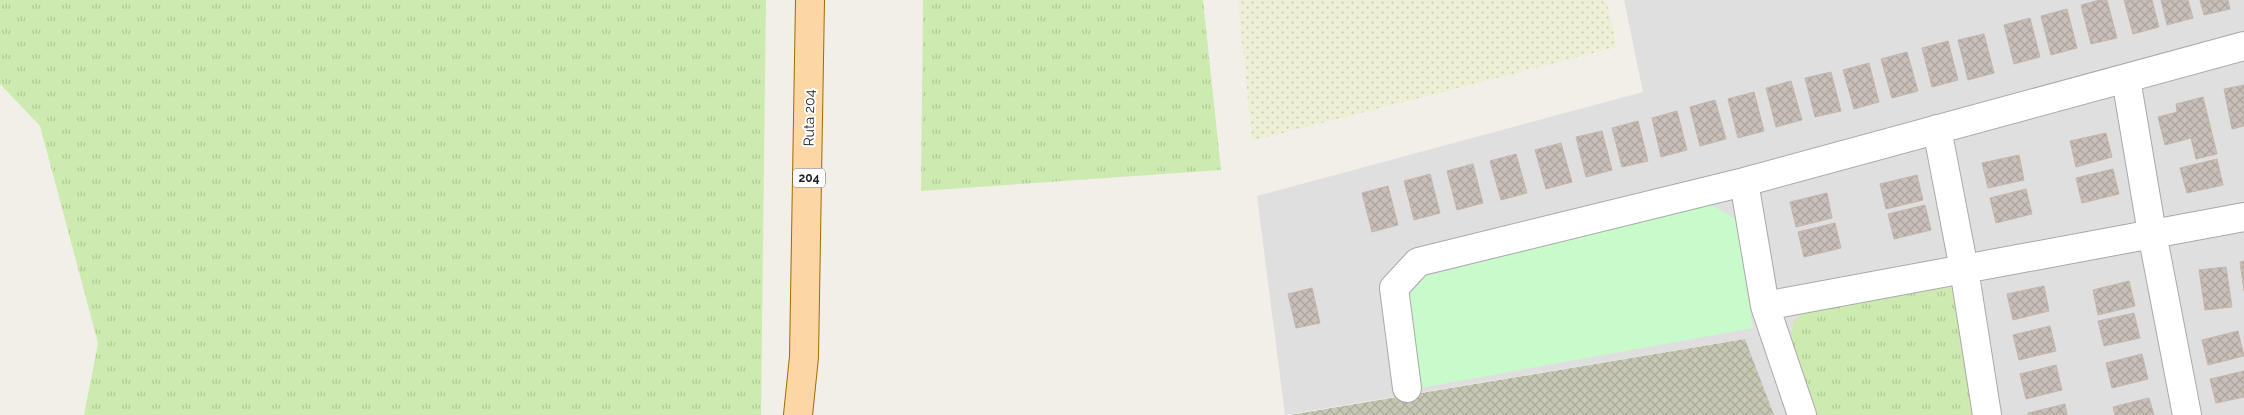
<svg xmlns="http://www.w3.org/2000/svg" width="2244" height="415" font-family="Raleway,sans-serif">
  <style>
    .residential { fill: #e0dfdf }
    .construction { fill: url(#construction-cross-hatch) }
    .farmland { fill: url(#farmland-dots) }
    .grass { fill: url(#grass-tufts) }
    .park { fill: #c8facc }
    .building { fill: url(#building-cross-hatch); stroke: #c4b6ab }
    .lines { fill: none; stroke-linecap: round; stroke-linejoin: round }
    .street-casing { stroke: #a9a9a9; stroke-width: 30 }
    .primary-casing { stroke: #a06b00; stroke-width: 30 }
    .street { stroke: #fff; stroke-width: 28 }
    .primary { stroke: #fcd6a4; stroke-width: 28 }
    .labels { text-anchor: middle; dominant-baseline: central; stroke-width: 4; stroke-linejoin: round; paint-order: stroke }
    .shield { fill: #fff; stroke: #646464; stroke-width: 1 }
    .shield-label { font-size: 12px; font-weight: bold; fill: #222 }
    .street-label { font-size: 14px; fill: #222; stroke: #fff }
  </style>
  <defs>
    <pattern id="construction-cross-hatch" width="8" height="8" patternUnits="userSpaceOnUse" patternTransform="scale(1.25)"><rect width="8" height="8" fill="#c7c7b4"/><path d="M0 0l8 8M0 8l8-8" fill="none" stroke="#abab9a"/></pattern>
    <pattern id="farmland-dots" width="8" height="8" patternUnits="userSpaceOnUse" patternTransform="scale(1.25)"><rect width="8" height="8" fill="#eef0d5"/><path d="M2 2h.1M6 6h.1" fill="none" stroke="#ccceb7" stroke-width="1.8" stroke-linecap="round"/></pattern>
    <pattern id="grass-tufts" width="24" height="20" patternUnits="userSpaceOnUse" patternTransform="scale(1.25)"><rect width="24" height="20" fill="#cdebb0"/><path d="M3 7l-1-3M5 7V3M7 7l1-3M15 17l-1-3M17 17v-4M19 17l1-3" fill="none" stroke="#b0c997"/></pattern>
    <pattern id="building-cross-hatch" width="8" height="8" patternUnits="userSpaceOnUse" patternTransform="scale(1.25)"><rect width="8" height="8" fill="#c7bfb8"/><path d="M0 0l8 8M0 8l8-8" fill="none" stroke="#aba49e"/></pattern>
  </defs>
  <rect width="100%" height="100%" fill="#f2efe9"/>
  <!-- residential -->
  <path class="residential" d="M 1624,0 L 2244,0 L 2244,415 L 1774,415 L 1744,339 L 1285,415 L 1257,196 L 1643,92 Z"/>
  <!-- construction -->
  <path class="construction" d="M 1745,339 L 1774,415 L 1290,415 Z"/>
  <!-- farmland -->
  <path class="farmland" d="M 1238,0 L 1606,0 L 1617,47 L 1252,141 Z"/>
  <!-- grass -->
  <path class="grass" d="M 0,0 L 766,0 L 761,415 L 84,415 L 98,343 L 40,126 L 0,84 Z
    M 923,0 L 1203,0 L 1221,170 L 921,191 Z
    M 1949,287 L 1961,301 L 1980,415 L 1816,415 L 1789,339 L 1794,321 L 1803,313 Z"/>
  <!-- park -->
  <path class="park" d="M 1708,203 L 1736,219 L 1753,328 L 1420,388 L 1408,298 L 1423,277 Z"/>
  <!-- building -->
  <path class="building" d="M 2100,0 L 2107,0 L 2117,38 L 2091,44 L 2081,5 Z
    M 2124,0 L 2152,0 L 2159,27 L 2133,34 Z
    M 2161,0 L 2188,0 L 2193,18 L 2167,25 Z
    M 2200,0 L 2228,0 L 2230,9 L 2204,15 Z
    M 2067,9 L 2077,48 L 2051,55 L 2041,16 Z
    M 2030,18 L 2040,57 L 2014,64 L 2004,25 Z
    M 1984,34 L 1994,73 L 1968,80 L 1958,40 Z
    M 1948,41 L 1958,80 L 1932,87 L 1922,48 Z
    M 1907,52 L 1918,91 L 1892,98 L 1881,59 Z
    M 1869,63 L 1879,102 L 1854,109 L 1843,70 Z
    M 1831,72 L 1841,111 L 1815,117 L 1805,78 Z
    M 1791,81 L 1802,120 L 1776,127 L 1766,88 Z
    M 2244,85 L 2244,126 L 2232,129 L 2224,89 Z
    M 1754,92 L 1764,131 L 1738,138 L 1728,99 Z
    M 2203,97 L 2217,154 L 2196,159 L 2191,138 L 2165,145 L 2158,117 L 2177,112 L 2176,104 Z
    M 1715,100 L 1726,139 L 1700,146 L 1690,107 Z
    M 1677,111 L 1687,150 L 1661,157 L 1652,118 Z
    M 1638,121 L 1648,161 L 1622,167 L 1612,128 Z
    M 1602,131 L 1612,170 L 1586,177 L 1576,137 Z
    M 2106,133 L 2112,157 L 2076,167 L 2070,141 Z
    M 1561,143 L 1572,182 L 1546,189 L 1535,150 Z
    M 1516,154 L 1527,193 L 1501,200 L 1490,161 Z
    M 2019,155 L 2024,180 L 1988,188 L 1982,163 Z
    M 2217,159 L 2223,185 L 2187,193 L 2180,168 Z
    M 1473,164 L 1483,203 L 1457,210 L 1447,171 Z
    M 2113,169 L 2119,194 L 2082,203 L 2076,178 Z
    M 1430,174 L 1440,213 L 1414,220 L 1404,181 Z
    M 1917,175 L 1923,200 L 1886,209 L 1880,184 Z
    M 1388,186 L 1398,225 L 1372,232 L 1362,193 Z
    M 2026,189 L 2032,214 L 1996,223 L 1990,198 Z
    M 1827,193 L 1832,218 L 1796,227 L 1790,202 Z
    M 1925,205 L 1931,230 L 1894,239 L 1888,214 Z
    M 1835,223 L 1841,248 L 1804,257 L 1798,232 Z
    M 2244,261 L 2244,291 L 2240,262 Z
    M 2226,267 L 2232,307 L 2205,310 L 2199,270 Z
    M 2129,281 L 2135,306 L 2098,315 L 2093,290 Z
    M 2044,286 L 2049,311 L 2013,320 L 2007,294 Z
    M 1312,288 L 1320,323 L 1296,328 L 1288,294 Z
    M 2134,313 L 2140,338 L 2104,346 L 2098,321 Z
    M 2050,326 L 2056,351 L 2019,360 L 2013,335 Z
    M 2238,331 L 2244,356 L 2208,365 L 2202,340 Z
    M 2142,354 L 2148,379 L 2112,388 L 2106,363 Z
    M 2056,365 L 2062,390 L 2026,399 L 2020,374 Z
    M 2244,371 L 2244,397 L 2216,403 L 2210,379 Z
    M 2149,398 L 2154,415 L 2115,415 L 2113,407 Z
    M 2065,404 L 2067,415 L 2028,415 L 2028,413 Z"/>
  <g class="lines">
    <!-- street casing -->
    <g class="street-casing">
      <path id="street" d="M 2126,79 L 2152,233 L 2187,415
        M 1937,129 L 1964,269 L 1987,415
        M 1744,182 L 1765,306 L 1802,415
        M 1765,306 L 2244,217
        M 1407,388 L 1394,288 L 1418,262 L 1744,182 L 2244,46"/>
    </g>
    <!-- primary casing -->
    <g class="primary-casing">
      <path id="primary" d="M 798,415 L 804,357 L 810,0"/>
    </g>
    <!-- street -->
    <use href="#street" class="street"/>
    <!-- primary -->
    <use href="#primary" class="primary"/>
  </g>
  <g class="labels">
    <!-- shield labels -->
    <rect class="shield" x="793" y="168.5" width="32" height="19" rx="4"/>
    <g class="shield-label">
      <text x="809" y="178">204</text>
    </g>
    <!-- street labels -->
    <g class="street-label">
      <text transform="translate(809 118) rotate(-89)">Ruta 204</text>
    </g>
  </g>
</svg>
